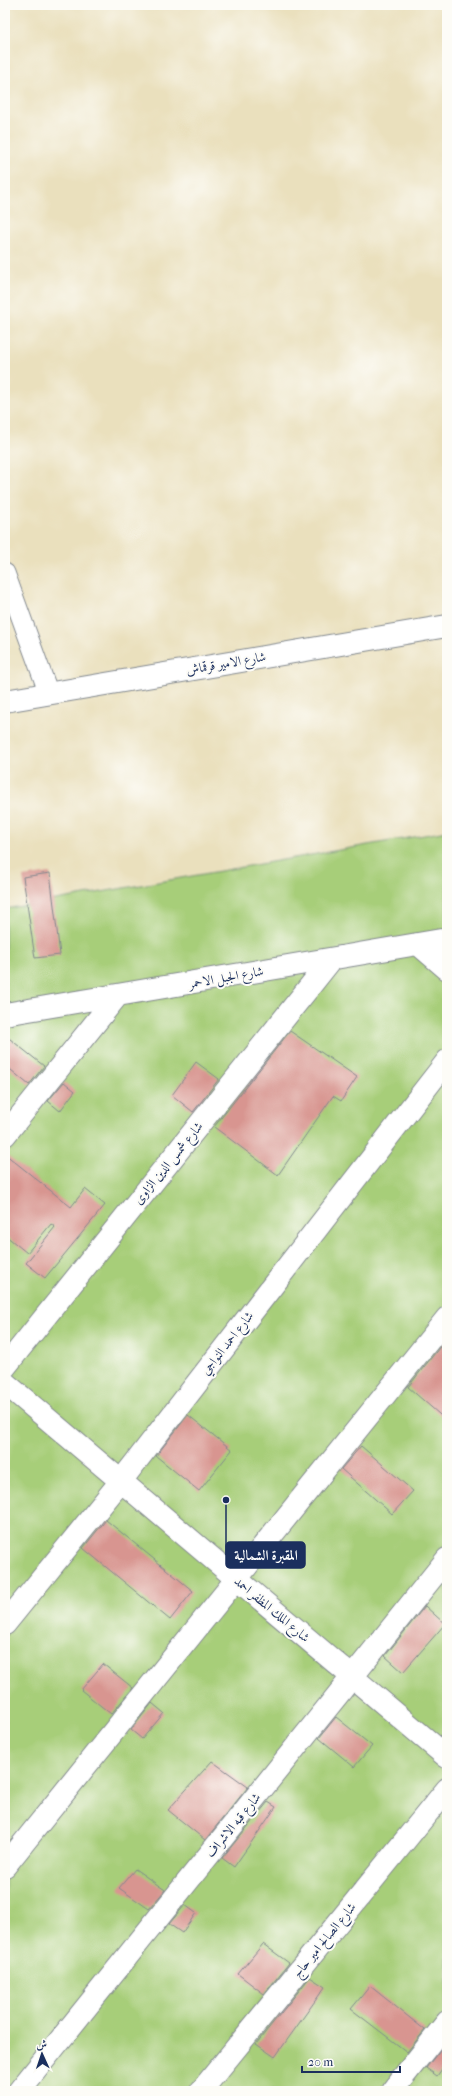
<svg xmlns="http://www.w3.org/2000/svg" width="452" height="2096" font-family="'IM FELL French Canon',Amiri,serif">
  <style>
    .green { fill: #a7ce79; stroke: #617e6c }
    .building { fill: #d89590 }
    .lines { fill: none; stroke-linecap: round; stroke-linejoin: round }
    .lane-casing { stroke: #82888e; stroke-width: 21 }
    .street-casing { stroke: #82888e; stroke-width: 24 }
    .lane { stroke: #fff; stroke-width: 19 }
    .street { stroke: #fff; stroke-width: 22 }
    .labels { text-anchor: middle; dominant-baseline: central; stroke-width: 4; stroke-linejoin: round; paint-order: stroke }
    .street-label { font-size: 13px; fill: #1b2f5e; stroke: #fdfcf7 }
    .leader { fill: none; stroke: #1b2f5e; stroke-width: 1.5 }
    .callout-dot { fill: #1b2f5e; stroke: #fdfcf7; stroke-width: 1.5 }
    .callout { fill: #1b2f5e; stroke: #1b2f5e; stroke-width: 1.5 }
    .callout-label { font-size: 14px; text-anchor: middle; font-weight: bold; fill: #fff }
  </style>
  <rect width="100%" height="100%" fill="#fdfcf7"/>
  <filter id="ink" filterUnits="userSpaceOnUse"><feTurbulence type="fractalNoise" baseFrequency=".025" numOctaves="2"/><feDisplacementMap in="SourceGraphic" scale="8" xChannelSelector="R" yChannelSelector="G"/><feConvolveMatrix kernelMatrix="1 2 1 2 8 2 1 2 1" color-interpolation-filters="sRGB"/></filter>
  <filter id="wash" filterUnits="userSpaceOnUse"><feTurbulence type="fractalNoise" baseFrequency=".012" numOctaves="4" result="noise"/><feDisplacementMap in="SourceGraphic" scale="16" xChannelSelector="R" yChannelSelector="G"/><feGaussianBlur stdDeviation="0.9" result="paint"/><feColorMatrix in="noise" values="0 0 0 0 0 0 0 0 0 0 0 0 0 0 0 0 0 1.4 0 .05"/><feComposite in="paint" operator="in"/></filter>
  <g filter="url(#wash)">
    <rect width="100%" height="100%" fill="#eae0bd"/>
    <!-- green -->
    <path class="green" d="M 447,831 L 447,2091 L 5,2091 L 5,909 Z"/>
    <g id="blocks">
      <!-- building -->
      <path class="building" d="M 50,873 L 60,955 L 35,958 L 23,877 Z
        M 290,1031 L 357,1077 L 341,1101 L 333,1096 L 278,1175 L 214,1127 Z
        M 5,1035 L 44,1066 L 29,1085 L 5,1065 Z
        M 196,1062 L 219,1079 L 193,1112 L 172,1095 Z
        M 64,1082 L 75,1091 L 60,1111 L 48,1101 Z
        M 5,1154 L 71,1207 L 85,1189 L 105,1205 L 45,1278 L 26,1263 L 55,1227 L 51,1224 L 27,1253 L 5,1235 Z
        M 447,1338 L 447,1421 L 408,1387 Z
        M 188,1415 L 232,1450 L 199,1491 L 156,1456 Z
        M 361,1446 L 413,1491 L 392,1514 L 341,1469 Z
        M 106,1520 L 193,1591 L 170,1620 L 83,1548 Z
        M 425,1606 L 445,1624 L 403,1672 L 385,1656 Z
        M 103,1664 L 133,1688 L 111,1714 L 81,1690 Z
        M 152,1703 L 164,1713 L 142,1739 L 131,1730 Z
        M 336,1717 L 372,1746 L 354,1767 L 319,1738 Z
        M 212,1761 L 248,1787 L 205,1840 L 168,1810 Z
        M 268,1802 L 276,1807 L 234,1867 L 222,1858 Z
        M 135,1869 L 165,1890 L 149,1909 L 119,1888 Z
        M 185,1905 L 196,1913 L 182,1933 L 169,1924 Z
        M 263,1944 L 289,1963 L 264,1994 L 238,1974 Z
        M 310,1977 L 325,1987 L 275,2057 L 256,2044 Z
        M 370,1986 L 425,2030 L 407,2052 L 351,2009 Z
        M 444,2045 L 447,2047 L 447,2062 L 437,2076 L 426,2068 Z"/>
    </g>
  </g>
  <g filter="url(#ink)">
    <use href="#blocks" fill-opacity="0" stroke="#82888e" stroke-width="1"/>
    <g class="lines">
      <!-- lane casing -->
      <g class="lane-casing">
        <path id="lane" d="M 5,573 L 49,694"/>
      </g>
      <!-- street casing -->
      <g class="street-casing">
        <path id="street" d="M 5,701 L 447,626
          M 418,944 L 447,969
          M 5,1014 L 447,939
          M 5,1135 L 117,996
          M 5,1367 L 331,960
          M 5,1383 L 447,1757
          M 5,1624 L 121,1481 L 447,1061
          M 5,1866 L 447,1318
          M 19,2091 L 447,1559
          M 201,2091 L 447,1789
          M 392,2091 L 447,2022"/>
      </g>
      <!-- lane -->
      <use href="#lane" class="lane"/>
      <!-- street -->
      <use href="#street" class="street"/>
    </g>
  </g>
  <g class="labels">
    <!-- street labels -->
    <g class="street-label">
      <text transform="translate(226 663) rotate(-10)">شارع الامير قرقماش</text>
      <text transform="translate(226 977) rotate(-10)">شارع الجبل الاحمر</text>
      <text transform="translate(168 1163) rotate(-51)">شارع شمس الدين الزاوى</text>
      <text transform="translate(227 1343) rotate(-52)">شارع احمد النواجي</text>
      <text transform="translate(272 1609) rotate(40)">شارع الملك المظفر احمد</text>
      <text transform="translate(233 1825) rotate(-51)">شارع قبه الاشراف</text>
      <text transform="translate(324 1940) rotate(-51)">شارع الصالح امير حاج</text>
    </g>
  </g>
  <!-- callouts -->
  <path class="leader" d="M226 1500L226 1555"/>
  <circle class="callout-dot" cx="226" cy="1500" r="4"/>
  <rect class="callout" x="226" y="1542" width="79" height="26" rx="4"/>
  <g class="callout-label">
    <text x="266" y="1560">المقبرة الشمالية</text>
  </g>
  <!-- margin -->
  <rect width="452" height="2096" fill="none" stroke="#fdfcf7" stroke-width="20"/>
  <!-- north arrow -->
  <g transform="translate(42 2054) rotate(357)" stroke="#fdfcf7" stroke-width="3" paint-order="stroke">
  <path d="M0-3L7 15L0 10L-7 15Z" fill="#1b2f5e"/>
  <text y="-6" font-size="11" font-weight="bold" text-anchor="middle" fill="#1b2f5e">ش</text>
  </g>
  <!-- scale -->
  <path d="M302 2066v6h98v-6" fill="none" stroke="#1b2f5e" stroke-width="2"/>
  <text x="308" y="2066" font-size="12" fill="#1b2f5e" stroke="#fdfcf7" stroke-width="3" paint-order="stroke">20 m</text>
</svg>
